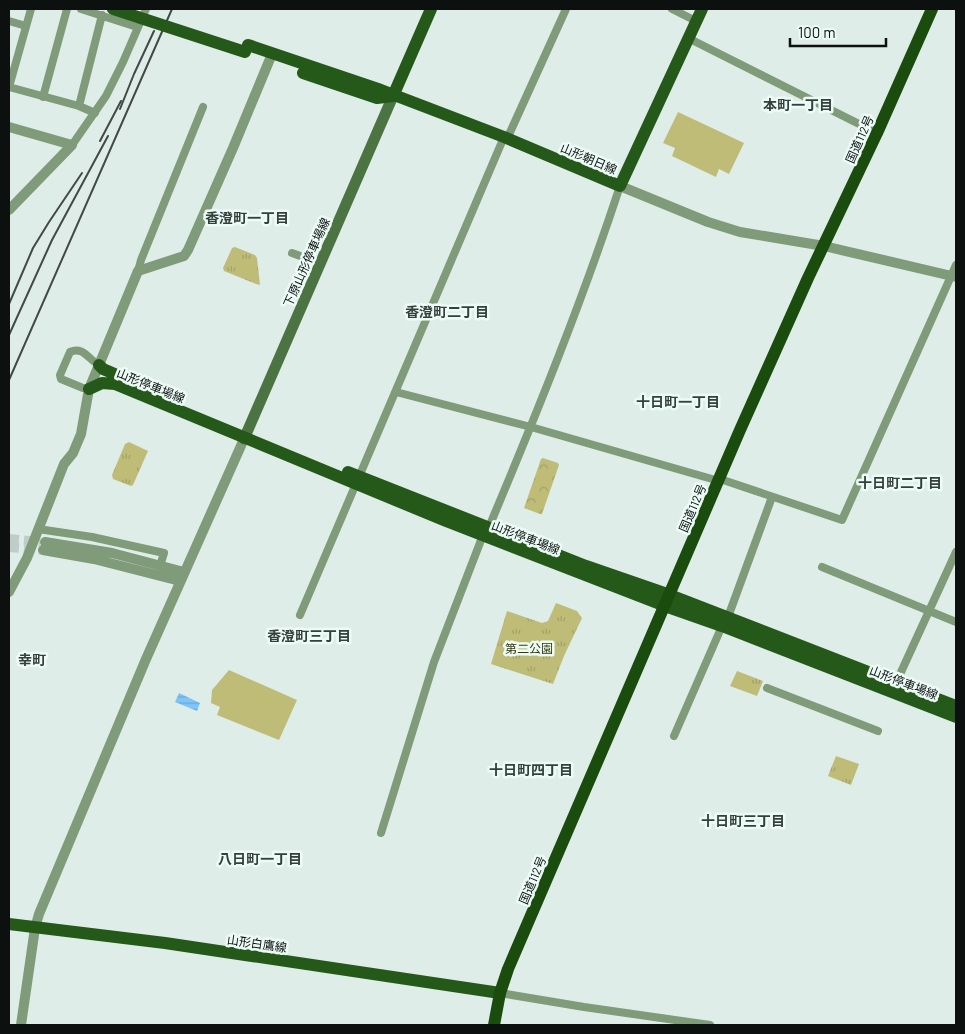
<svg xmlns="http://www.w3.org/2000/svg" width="965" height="1034" font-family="Barlow,'Noto Sans JP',sans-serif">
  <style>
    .green { fill: #bfbc78 }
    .forest { fill: url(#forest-crowns) }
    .park { fill: url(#park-tufts) }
    .water { fill: url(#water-rules) }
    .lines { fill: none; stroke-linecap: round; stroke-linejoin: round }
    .minor-tunnel { stroke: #bfccc8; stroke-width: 8; stroke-dasharray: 8 4; stroke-linecap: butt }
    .tertiary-tunnel { stroke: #bfccc8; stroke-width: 10; stroke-dasharray: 10 5; stroke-linecap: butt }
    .minor { stroke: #7f9b79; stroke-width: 8 }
    .tertiary { stroke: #7f9b79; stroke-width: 10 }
    .secondary { stroke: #4c7443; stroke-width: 11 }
    .primary { stroke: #255919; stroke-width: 12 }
    .trunk { stroke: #194c0d; stroke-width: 12 }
    .rail { stroke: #424948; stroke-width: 2 }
    .primary-bridge { stroke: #255919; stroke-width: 12 }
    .labels { text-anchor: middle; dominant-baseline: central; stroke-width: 5; stroke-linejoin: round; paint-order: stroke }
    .street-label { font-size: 12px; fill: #0c1110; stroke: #ecfbf6 }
    .park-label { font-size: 12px; fill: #393708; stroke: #ecfbf6 }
    .neighbourhood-label { font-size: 14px; font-weight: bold; fill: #35403c; stroke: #ecfbf6 }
  </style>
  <defs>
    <pattern id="forest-crowns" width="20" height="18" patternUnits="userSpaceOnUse" patternTransform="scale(1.25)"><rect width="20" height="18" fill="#bfbc78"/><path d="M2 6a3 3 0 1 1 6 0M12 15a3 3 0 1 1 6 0" fill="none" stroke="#a3a167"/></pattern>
    <pattern id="park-tufts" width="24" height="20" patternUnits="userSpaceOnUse" patternTransform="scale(1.25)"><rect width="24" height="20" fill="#bfbc78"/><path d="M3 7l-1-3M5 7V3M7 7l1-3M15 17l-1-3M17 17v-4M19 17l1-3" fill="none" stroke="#a3a167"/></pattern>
    <pattern id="water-rules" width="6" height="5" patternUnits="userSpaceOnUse" patternTransform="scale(1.25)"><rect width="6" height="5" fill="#7fc5fa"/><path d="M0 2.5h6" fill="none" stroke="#6da8d5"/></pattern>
  </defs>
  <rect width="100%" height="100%" fill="#dfede9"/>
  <!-- green -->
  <path class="green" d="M 678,112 L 744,143 L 729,174 L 719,169 L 716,177 L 672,156 L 675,148 L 663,143 Z
    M 229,670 L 297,700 L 279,740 L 217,715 L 220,707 L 211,703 L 212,690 Z"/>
  <!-- forest -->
  <path class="forest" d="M 543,458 L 558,463 L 559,465 L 542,514 L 540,514 L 524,508 L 541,459 Z"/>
  <!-- park -->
  <path class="park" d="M 235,247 L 255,255 L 257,258 L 260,285 L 256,284 L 224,271 L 223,268 L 232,248 Z
    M 129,442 L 148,451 L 133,485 L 131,486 L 113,479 L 112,475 L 125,444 Z
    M 556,603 L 577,611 L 582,618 L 564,656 L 553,684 L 491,664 L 507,611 L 542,623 L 548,621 Z
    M 737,671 L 763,681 L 757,696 L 730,686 Z
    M 836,756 L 859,764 L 851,785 L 828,776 Z"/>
  <!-- water -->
  <path class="water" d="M 179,693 L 200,703 L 197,711 L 175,702 Z"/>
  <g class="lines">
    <!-- minor-tunnel -->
    <path class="minor-tunnel" d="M 303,257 L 312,262"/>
    <!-- tertiary-tunnel -->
    <path class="tertiary-tunnel" d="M 9,539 L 40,542
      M 9,547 L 43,550"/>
    <!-- minor -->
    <path class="minor" d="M 81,9 L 137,27
      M 672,9 L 696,21
      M 9,21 L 26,26
      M 688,38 L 877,133
      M 9,87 L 79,106 L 95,113
      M 9,87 L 31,9
      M 43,97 L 67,9
      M 79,106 L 102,15
      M 507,139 L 566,9
      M 72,145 L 106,96 L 123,62 L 146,9
      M 292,253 L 303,257
      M 138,271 L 141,260 L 203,107
      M 89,389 L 83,388 L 61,379 L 60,375 L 70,352 C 83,346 88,359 99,365
      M 396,392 L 531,427 L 719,481
      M 720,479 L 842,520 L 956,265
      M 489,527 C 536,415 582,302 620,186
      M 38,529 L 92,537 L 164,553 L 160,566
      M 822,567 L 956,622
      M 300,615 L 504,137
      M 728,617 L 772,497
      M 896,683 L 956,552
      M 767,688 L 878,731
      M 674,736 L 722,626
      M 381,833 L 434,662 L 483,535
      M 500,993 L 584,1007 L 710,1025"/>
    <!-- tertiary -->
    <path class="tertiary" d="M 9,127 L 72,145 L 9,210
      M 620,186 L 708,222 L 740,232 L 824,246 L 956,277
      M 45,542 L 112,553 L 184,572
      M 43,550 L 94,559 L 180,581
      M 9,592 L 27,558 L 64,464 L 73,453 L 81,434 L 89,389 L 138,271 L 184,256 L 188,250 L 233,148 L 272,54
      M 21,1025 L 35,928 L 39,914 L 146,659 L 244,439"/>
    <!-- secondary -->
    <path class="secondary" d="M 244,439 L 393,96"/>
    <!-- primary -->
    <path class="primary" d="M 248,45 L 381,90 L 504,137 L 620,186 L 702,9
      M 303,73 L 377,98 L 393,96
      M 393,96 L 431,9
      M 99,365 L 103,369 L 161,394
      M 89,389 L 102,383 L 115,384 L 446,521 L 665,606 L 722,626 L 956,717
      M 348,472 L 586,566 L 670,595 L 956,706
      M 9,924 L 165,943 L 500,993"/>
    <!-- trunk -->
    <path class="trunk" d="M 494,1025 L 500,993 L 508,969 L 740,430 L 808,278 L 877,133 L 932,9"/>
    <!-- rail -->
    <path class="rail" d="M 120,109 L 134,74 L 154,31
      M 100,141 L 121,101
      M 9,304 L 33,248 L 49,222 L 82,173
      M 9,335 L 52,240 L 108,136
      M 9,380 L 172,9"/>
    <!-- primary-bridge -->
    <path class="primary-bridge" d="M 113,9 L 245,52"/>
  </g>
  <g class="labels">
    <!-- street labels -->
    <g class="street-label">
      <text transform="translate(859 139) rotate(-66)">国道112号</text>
      <text transform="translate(589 158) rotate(23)">山形朝日線</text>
      <text transform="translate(306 262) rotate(-66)">下原山形停車場線</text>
      <text transform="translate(151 385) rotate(22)">山形停車場線</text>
      <text transform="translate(692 508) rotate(-67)">国道112号</text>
      <text transform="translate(526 537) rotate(21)">山形停車場線</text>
      <text transform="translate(904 682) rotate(21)">山形停車場線</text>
      <text transform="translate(532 880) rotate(-67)">国道112号</text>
      <text transform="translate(257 943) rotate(8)">山形白鷹線</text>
    </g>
    <!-- park labels -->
    <g class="park-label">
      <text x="529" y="648">第二公園</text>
    </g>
    <!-- neighbourhood labels -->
    <g class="neighbourhood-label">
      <text x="798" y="104">本町一丁目</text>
      <text x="247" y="217">香澄町一丁目</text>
      <text x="447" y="311">香澄町二丁目</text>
      <text x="678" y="401">十日町一丁目</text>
      <text x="900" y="482">十日町二丁目</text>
      <text x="309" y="635">香澄町三丁目</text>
      <text x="32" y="659">幸町</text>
      <text x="531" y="769">十日町四丁目</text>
      <text x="743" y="820">十日町三丁目</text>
      <text x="260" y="858">八日町一丁目</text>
    </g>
  </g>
  <!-- border -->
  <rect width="965" height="1034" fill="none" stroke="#0c1110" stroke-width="20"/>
  <!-- scale -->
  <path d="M790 38v8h96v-8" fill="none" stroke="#0c1110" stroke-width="2.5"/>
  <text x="798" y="38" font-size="15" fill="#0c1110" stroke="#ecfbf6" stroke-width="4" paint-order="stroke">100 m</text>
</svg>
